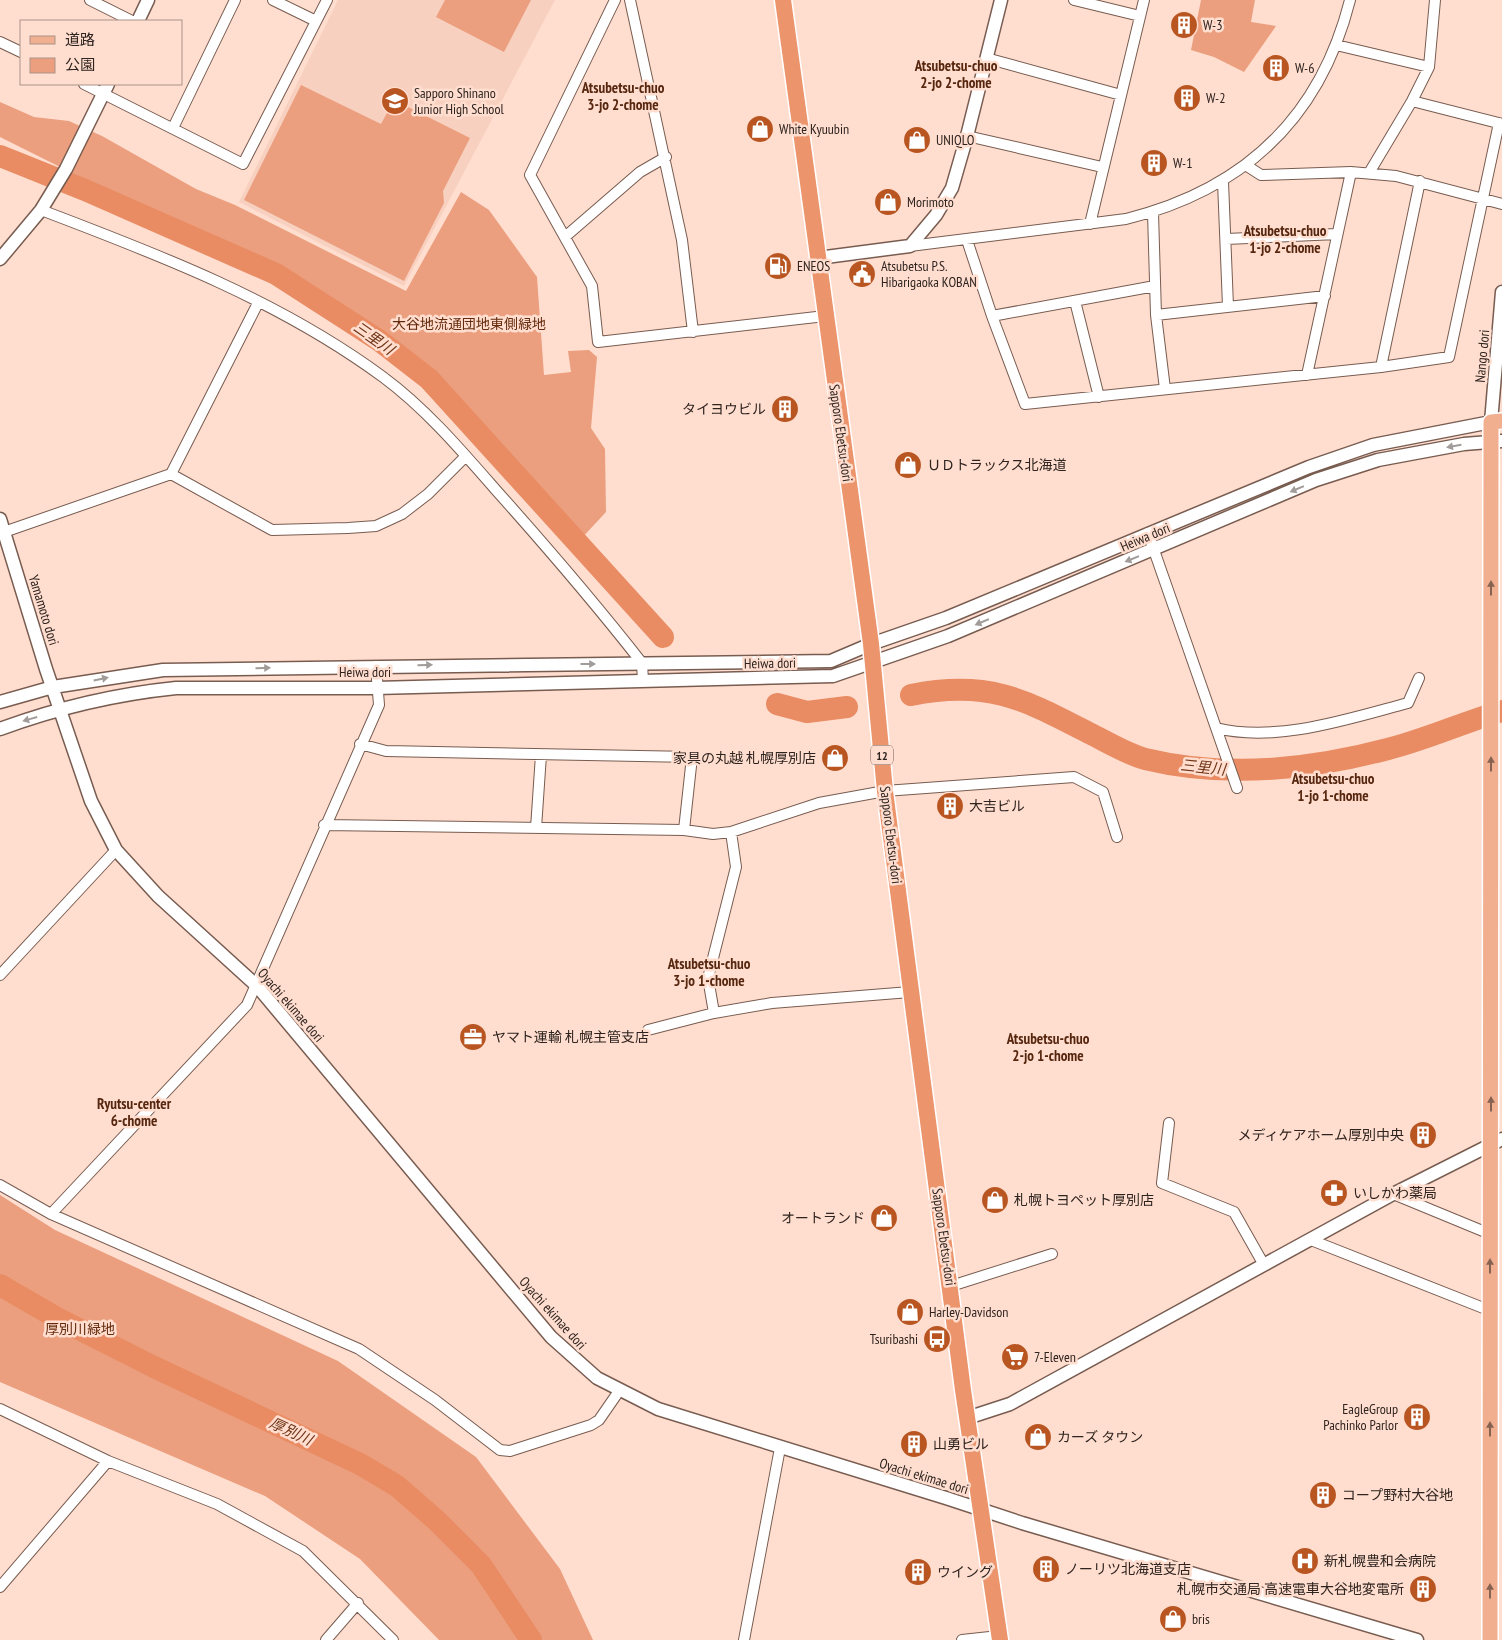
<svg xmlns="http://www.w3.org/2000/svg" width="1502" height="1640" font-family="'PT Sans Narrow','Noto Sans JP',sans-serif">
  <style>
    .built { fill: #f8d0c0 }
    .green { fill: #eb9f7e }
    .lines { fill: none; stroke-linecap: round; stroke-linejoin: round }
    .river { stroke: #e98c63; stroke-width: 22 }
    .minor-casing { stroke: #785c50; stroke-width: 12 }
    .tertiary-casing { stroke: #785c50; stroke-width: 15 }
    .primary-casing { stroke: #fff; stroke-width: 18 }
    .trunk-casing { stroke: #fff; stroke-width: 19 }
    .minor { stroke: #fff; stroke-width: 10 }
    .tertiary { stroke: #fff; stroke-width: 12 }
    .primary { stroke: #f1af90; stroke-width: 15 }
    .trunk { stroke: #ec946b; stroke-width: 16 }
    .oneway { fill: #a19c9a }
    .oneway2 { fill: #866251 }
    .labels { text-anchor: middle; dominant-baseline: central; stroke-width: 5; stroke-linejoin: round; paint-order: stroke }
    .shield { fill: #ffded0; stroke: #6d5b53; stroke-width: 1 }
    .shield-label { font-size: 12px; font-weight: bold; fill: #2e231e }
    .poi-label { font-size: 14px; fill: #2e231e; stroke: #ffded0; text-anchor: start }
    .park-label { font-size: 14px; fill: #642a0b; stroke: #ffded0 }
    .street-label { font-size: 14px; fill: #2e231e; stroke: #ffded0 }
    .neighbourhood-label { font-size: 15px; font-weight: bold; fill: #57260e; stroke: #ffded0 }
    .water-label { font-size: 15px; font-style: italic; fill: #6e3315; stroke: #ffded0 }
  </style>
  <rect width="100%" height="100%" fill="#ffded0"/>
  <!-- built -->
  <path class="built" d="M 338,0 L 555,0 L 404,286 L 239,202 Z"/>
  <!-- green -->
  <path class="green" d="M 445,0 L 531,0 L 504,52 L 436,17 Z
    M 1201,0 L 1255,0 L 1251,22 L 1276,26 L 1244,72 L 1214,57 L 1191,50 Z
    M 301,85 L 381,124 L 394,100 L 470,138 L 443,191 L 444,203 L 404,281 L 244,200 Z
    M 0,102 L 34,117 L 69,121 L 102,136 L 196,189 L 235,205 L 406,291 L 461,192 L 489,210 L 537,277 L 544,375 L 571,372 L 568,351 L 589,350 L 597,357 L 591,428 L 605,449 L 606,512 L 580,540 L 384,338 L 307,284 L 104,189 L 0,137 Z
    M 0,1195 L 55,1230 L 338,1361 L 476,1457 L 560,1569 L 593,1640 L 439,1640 L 360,1559 L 265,1496 L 0,1382 Z"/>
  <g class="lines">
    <!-- river -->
    <path class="river" d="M 0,156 L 85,190 L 276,274 L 380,341 L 429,379 L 663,637
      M 911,695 C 990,679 1025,700 1093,735 C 1109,743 1127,754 1145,759 C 1224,778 1309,770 1388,749 C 1427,739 1464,722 1502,711
      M 777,704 L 807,712 L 847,707
      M 0,1285 L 57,1318 L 154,1367 L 360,1464 L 397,1486 L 436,1520 L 481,1565 L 531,1640"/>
    <!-- minor casing -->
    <g class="minor-casing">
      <path id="minor" d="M 90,0 L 132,21
        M 273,0 L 316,21
        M 615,0 L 530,175 L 592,286 L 598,342 L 825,316
        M 630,0 L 682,240 L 693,332
        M 1074,0 L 1140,16
        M 0,42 L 21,52
        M 1336,45 L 1429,67
        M 986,58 L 1121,95
        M 84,84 L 243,164 L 327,0
        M 1412,101 L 1502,124
        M 173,128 L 235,0
        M 967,136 L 1102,167
        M 1247,166 L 1261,175 L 1351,172 L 1396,176 L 1502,204
        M 1369,173 L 1412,101 L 1429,67 L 1435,0
        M 1223,182 L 1228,306
        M 41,210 C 160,255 280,301 383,377 C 425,408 461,450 495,489 C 546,546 595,603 642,663 L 643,681
        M 1153,213 L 1156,315 L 1165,389
        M 1090,224 L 1144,0
        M 566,236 L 640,172 L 666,157
        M 1226,239 L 1337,234
        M 967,240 L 992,316 L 1025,404 L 1381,367 L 1449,357 L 1499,123
        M 910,246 L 1126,219 C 1243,190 1320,119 1350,0
        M 1075,301 L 1099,397
        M 1156,315 L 1325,296
        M 992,316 L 1155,286
        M 1381,367 L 1420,181
        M 1307,375 L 1351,172
        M 171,474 L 272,530 L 348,528 L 376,526 L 402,514 L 428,494 L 466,456
        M 4,532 L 171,474 L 258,303
        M 1148,533 L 1237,788
        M 1216,728 C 1277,743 1348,719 1408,703 L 1419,678
        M 360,744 L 386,751 L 692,757 L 684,830
        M 324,825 L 684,830 L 713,834 L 731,832 L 819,803 L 885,791 L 1074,777 L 1103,792 L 1117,837
        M 536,828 L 541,755
        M 0,975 L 116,850
        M 714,1013 L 708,978 L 736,867 L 731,832
        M 648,1030 L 714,1013 L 772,1003 L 910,992
        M 1169,1123 L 1162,1183 L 1234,1212 L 1264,1265
        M 0,1185 L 51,1214 L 359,1349 L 435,1400 L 500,1450 L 510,1451 L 591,1425 L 599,1420 L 619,1391
        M 1393,1194 L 1490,1234
        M 51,1214 L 247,1005 L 379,705 L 376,666
        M 1311,1240 L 1491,1311
        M 951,1286 L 1052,1254
        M 0,1409 L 108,1461 L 217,1504 L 303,1551 L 393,1640
        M 0,1587 L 108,1461
        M 326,1640 L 358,1603
        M 744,1640 L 780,1448
        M 962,1640 L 999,1636"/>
    </g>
    <!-- tertiary casing -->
    <g class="tertiary-casing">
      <path id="tertiary" d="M 138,21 L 148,0
        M 818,258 L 910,246 L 936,215 L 952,188 L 967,136 L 1001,0
        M 0,259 L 41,210 L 66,169 L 108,84
        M 0,519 L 46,669 L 91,801 L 116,850 L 158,896 L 257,986 L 551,1337 L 597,1378 L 658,1409 L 946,1498 L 1022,1523 L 1417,1640
        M 0,702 L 53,687 L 163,670 L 831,661 L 871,644 L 946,618 L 1309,467 L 1373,445 L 1491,422 L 1502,292
        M 0,729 C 57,708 117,694 176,688 L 376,688 L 833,676 L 948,636 L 1316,480 L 1378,460 L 1464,444 L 1502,441
        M 967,1418 L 1010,1404 L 1393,1194 L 1502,1139"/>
    </g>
    <!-- primary casing -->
    <g class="primary-casing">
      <path id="primary" d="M 1490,1640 L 1491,442 L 1491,422 L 1502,421"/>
    </g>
    <!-- trunk casing -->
    <g class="trunk-casing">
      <path id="trunk" d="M 783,0 L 871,644 L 885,791 L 963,1390 L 1000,1640"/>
    </g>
    <!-- minor -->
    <use href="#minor" class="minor"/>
    <!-- tertiary -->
    <use href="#tertiary" class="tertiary"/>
    <!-- primary -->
    <use href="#primary" class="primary"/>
    <!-- trunk -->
    <use href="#trunk" class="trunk"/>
  </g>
  <!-- one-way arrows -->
  <defs><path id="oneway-solid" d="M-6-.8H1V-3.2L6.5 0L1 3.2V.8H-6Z" transform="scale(1.25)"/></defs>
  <g class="oneway">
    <use href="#oneway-solid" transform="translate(1454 446) rotate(170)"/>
    <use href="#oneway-solid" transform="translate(1297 489) rotate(157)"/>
    <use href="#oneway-solid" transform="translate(1132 559) rotate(158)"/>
    <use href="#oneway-solid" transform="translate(982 622) rotate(157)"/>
    <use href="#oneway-solid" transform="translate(588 664)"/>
    <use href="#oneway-solid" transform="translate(425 665) rotate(-1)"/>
    <use href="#oneway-solid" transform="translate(263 668) rotate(-1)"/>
    <use href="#oneway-solid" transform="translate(101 679) rotate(-12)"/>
    <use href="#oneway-solid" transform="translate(30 719) rotate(164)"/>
  </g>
  <g class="oneway2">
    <use href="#oneway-solid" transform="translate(1491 588) rotate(-90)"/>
    <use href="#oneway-solid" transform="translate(1491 764) rotate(-90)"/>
    <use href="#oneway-solid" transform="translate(1491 1104) rotate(-90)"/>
    <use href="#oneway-solid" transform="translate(1490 1266) rotate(-90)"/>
    <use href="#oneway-solid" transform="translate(1490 1429) rotate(-90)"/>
    <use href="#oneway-solid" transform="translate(1490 1591) rotate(-90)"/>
  </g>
  <!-- icons -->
  <defs>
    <g id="building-disc" transform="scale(1.4375)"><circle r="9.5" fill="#b95521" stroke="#ffded0"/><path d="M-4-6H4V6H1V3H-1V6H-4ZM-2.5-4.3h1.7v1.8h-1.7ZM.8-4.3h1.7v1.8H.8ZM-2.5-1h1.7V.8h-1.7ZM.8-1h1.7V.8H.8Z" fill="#fff"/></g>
    <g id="school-disc" transform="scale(1.4375)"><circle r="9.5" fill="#b95521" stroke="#ffded0"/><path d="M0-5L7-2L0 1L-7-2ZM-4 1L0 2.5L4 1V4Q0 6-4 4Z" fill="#fff"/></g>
    <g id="shop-disc" transform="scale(1.4375)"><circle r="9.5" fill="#b95521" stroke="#ffded0"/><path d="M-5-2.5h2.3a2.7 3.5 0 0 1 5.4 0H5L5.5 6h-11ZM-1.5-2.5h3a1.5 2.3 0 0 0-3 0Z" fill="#fff"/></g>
    <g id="fuel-disc" transform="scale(1.4375)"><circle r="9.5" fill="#b95521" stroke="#ffded0"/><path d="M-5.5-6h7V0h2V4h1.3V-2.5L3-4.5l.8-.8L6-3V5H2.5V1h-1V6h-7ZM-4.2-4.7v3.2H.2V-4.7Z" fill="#fff"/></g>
    <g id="civic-disc" transform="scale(1.4375)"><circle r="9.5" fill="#b95521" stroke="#ffded0"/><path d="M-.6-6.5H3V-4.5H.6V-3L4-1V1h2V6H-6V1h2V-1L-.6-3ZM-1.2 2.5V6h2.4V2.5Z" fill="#fff"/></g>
    <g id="office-disc" transform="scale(1.4375)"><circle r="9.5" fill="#b95521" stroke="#ffded0"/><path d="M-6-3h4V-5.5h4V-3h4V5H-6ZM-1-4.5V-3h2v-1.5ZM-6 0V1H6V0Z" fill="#fff"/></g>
    <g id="pharmacy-disc" transform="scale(1.4375)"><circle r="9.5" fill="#b95521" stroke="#ffded0"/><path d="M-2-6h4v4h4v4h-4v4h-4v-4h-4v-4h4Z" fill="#fff"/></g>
    <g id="bus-disc" transform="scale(1.4375)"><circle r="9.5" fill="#b95521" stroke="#ffded0"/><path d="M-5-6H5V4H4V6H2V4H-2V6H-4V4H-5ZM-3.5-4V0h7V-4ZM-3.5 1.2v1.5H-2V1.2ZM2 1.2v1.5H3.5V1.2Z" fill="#fff"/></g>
    <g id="supermarket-disc" transform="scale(1.4375)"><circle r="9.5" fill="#b95521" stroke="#ffded0"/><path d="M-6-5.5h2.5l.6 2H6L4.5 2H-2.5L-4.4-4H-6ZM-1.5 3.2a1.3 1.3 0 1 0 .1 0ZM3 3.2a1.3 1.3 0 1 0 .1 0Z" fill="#fff"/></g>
    <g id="hospital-disc" transform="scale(1.4375)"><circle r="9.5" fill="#b95521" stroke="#ffded0"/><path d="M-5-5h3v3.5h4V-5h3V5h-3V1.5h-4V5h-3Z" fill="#fff"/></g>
  </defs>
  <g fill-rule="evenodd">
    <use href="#building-disc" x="1184" y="25"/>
    <use href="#building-disc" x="1276" y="68"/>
    <use href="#building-disc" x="1187" y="98"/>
    <use href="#school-disc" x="395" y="101"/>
    <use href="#shop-disc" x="760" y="129"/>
    <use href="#shop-disc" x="917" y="140"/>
    <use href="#building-disc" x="1154" y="163"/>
    <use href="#shop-disc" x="888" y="202"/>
    <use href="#fuel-disc" x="778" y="266"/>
    <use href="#civic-disc" x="862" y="274"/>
    <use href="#building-disc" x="785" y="409"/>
    <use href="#shop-disc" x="908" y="465"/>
    <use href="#shop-disc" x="835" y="758"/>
    <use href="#building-disc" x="950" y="806"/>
    <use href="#office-disc" x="473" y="1037"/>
    <use href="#building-disc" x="1423" y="1135"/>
    <use href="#pharmacy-disc" x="1334" y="1193"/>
    <use href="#shop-disc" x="995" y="1200"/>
    <use href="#shop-disc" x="884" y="1218"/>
    <use href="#shop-disc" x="910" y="1312"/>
    <use href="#bus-disc" x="937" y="1339"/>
    <use href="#supermarket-disc" x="1015" y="1357"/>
    <use href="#building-disc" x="1417" y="1417"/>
    <use href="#shop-disc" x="1038" y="1437"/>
    <use href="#building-disc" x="914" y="1444"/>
    <use href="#building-disc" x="1323" y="1495"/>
    <use href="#hospital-disc" x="1305" y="1561"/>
    <use href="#building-disc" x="1046" y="1569"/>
    <use href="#building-disc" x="918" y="1572"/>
    <use href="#building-disc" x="1423" y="1589"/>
    <use href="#shop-disc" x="1173" y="1619"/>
  </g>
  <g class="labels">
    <!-- shield labels -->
    <rect class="shield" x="871" y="745.5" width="22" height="19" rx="4"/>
    <g class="shield-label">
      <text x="882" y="755">12</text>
    </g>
    <!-- poi labels -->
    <g class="poi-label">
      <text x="1203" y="25">W-3</text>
      <text x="1295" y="68">W-6</text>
      <text x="414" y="93">Sapporo Shinano<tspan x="414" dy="16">Junior High School</tspan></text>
      <text x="1206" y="98">W-2</text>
      <text x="779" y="129">White Kyuubin</text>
      <text x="936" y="140">UNIQLO</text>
      <text x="1173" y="163">W-1</text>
      <text x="907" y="202">Morimoto</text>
      <text x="797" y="266">ENEOS</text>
      <text x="881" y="266">Atsubetsu P.S.<tspan x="881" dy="16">Hibarigaoka KOBAN</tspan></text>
      <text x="766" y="409" text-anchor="end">タイヨウビル</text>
      <text x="927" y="465">ＵＤトラックス北海道</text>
      <text x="816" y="758" text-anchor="end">家具の丸越 札幌厚別店</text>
      <text x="969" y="806">大吉ビル</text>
      <text x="492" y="1037">ヤマト運輸 札幌主管支店</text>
      <text x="1404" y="1135" text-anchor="end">メディケアホーム厚別中央</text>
      <text x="1353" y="1193">いしかわ薬局</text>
      <text x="1014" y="1200">札幌トヨペット厚別店</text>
      <text x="865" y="1218" text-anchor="end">オートランド</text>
      <text x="929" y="1312">Harley-Davidson</text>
      <text x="918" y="1339" text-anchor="end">Tsuribashi</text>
      <text x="1034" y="1357">7-Eleven</text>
      <text x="1398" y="1409" text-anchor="end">EagleGroup<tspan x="1398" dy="16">Pachinko Parlor</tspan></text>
      <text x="1057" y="1437">カーズ タウン</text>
      <text x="933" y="1444">山勇ビル</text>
      <text x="1342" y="1495">コープ野村大谷地</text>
      <text x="1324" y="1561">新札幌豊和会病院</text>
      <text x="1065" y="1569">ノーリツ北海道支店</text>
      <text x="937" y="1572">ウイング</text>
      <text x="1404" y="1589" text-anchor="end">札幌市交通局 高速電車大谷地変電所</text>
      <text x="1192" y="1619">bris</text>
    </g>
    <!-- park labels -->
    <g class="park-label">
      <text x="469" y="324">大谷地流通団地東側緑地</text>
      <text x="80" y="1329">厚別川緑地</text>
    </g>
    <!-- street labels -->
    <g class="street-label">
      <text transform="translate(1482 356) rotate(-85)">Nango dori</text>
      <text transform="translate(841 433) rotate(82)">Sapporo Ebetsu-dori</text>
      <text transform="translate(1145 537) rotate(-23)">Heiwa dori</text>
      <text transform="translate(44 610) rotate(73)">Yamamoto dori</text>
      <text transform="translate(770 663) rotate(-1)">Heiwa dori</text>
      <text x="365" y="672">Heiwa dori</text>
      <text transform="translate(891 835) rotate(83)">Sapporo Ebetsu-dori</text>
      <text transform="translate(291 1005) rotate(49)">Oyachi ekimae dori</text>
      <text transform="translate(944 1237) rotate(82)">Sapporo Ebetsu-dori</text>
      <text transform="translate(553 1313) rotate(48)">Oyachi ekimae dori</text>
      <text transform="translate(924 1476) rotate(17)">Oyachi ekimae dori</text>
    </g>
    <!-- neighbourhood labels -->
    <g class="neighbourhood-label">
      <text x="956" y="65">Atsubetsu-chuo<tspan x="956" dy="17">2-jo 2-chome</tspan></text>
      <text x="623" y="87">Atsubetsu-chuo<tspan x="623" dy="17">3-jo 2-chome</tspan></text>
      <text x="1285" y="230">Atsubetsu-chuo<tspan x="1285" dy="17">1-jo 2-chome</tspan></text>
      <text x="1333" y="778">Atsubetsu-chuo<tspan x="1333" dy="17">1-jo 1-chome</tspan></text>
      <text x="709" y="963">Atsubetsu-chuo<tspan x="709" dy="17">3-jo 1-chome</tspan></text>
      <text x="1048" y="1038">Atsubetsu-chuo<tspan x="1048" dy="17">2-jo 1-chome</tspan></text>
      <text x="134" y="1103">Ryutsu-center<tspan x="134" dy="17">6-chome</tspan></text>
    </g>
    <!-- water labels -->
    <g class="water-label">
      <text transform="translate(374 338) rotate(35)">三里川</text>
      <text transform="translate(1203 767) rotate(6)">三里川</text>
      <text transform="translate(291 1431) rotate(25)">厚別川</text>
    </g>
  </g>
  <!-- legend -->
  <rect x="20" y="20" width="162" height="65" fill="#ffded0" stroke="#ab9389"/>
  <rect x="30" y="36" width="25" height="8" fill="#f1af90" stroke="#ab9389"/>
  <text x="65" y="45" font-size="15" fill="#2e231e">道路</text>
  <rect x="30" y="58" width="25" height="15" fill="#eb9f7e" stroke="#ab9389"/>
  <text x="65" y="70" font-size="15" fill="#2e231e">公園</text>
</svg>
